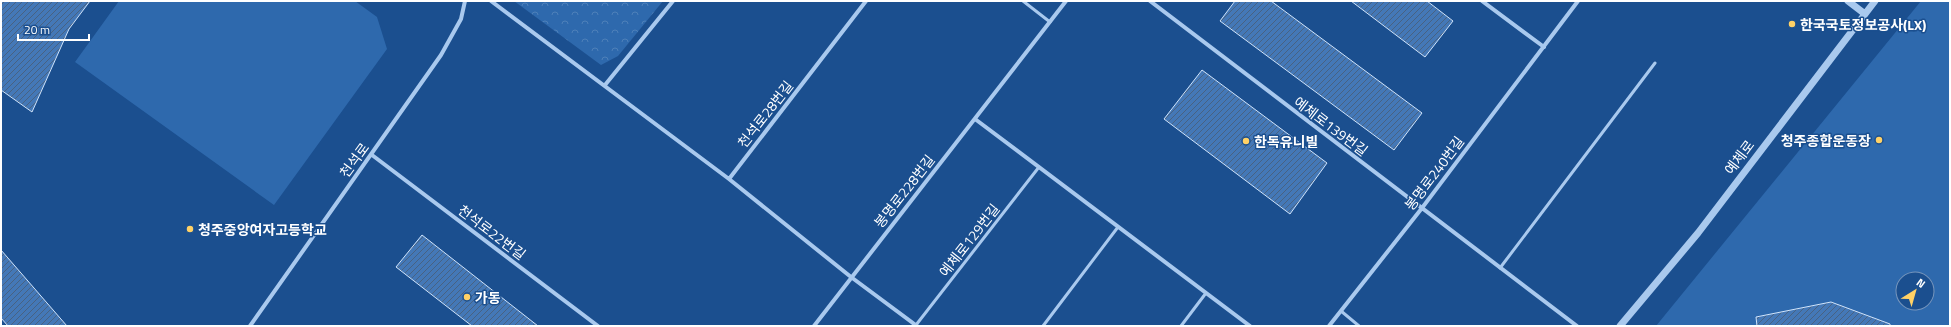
<svg xmlns="http://www.w3.org/2000/svg" width="1951" height="327" font-family="'Titillium Web','Noto Sans KR',sans-serif">
  <style>
    .park { fill: url(#park-crowns) }
    .pitch { fill: #2e69ad; fill-rule: evenodd }
    .building { fill: url(#building-hatch); stroke: #cfe3fa }
    .lines { fill: none; stroke-linecap: round; stroke-linejoin: round }
    .service { stroke: #a9c9ee; stroke-width: 3 }
    .minor { stroke: #a9c9ee; stroke-width: 4 }
    .tertiary { stroke: #a9c9ee; stroke-width: 7 }
    .poi-dot { fill: #ffd166; stroke: #1b4f8f; stroke-width: 1.5 }
    .labels { text-anchor: middle; dominant-baseline: central; stroke-width: 3; stroke-linejoin: round; paint-order: stroke }
    .poi-label { font-size: 14px; font-weight: bold; fill: #fff; stroke: #1b4f8f; text-anchor: start }
    .street-label { font-size: 14px; fill: #fff; stroke: #1b4f8f }
  </style>
  <defs>
    <pattern id="park-crowns" width="20" height="18" patternUnits="userSpaceOnUse"><rect width="20" height="18" fill="#2e69ad"/><path d="M2 6a3 3 0 1 1 6 0M12 15a3 3 0 1 1 6 0" fill="none" stroke="#4d80b9"/></pattern>
    <pattern id="building-hatch" width="6" height="6" patternUnits="userSpaceOnUse"><rect width="6" height="6" fill="#4478b7"/><path d="M-1 1l2-2M0 6l6-6M5 7l2-2" fill="none" stroke="#486282"/></pattern>
  </defs>
  <rect width="100%" height="100%" fill="#1b4f8f"/>
  <!-- park -->
  <path class="park" d="M 514,1 L 663,1 L 618,56 L 601,65 Z"/>
  <!-- pitch -->
  <path class="pitch" d="M 119,1 L 355,1 L 377,17 L 387,49 L 274,205 L 75,62 Z
    M 1921,1 L 1950,1 L 1950,326 L 1656,326 ZM 1903,279 L 1927,279 L 1927,303 L 1903,303 Z"/>
  <!-- building -->
  <path class="building" d="M 1,1 L 90,1 L 69,29 L 32,112 L 1,90 Z
    M 1235,1 L 1271,1 L 1422,113 L 1394,150 L 1220,21 Z
    M 1351,1 L 1427,1 L 1453,21 L 1425,57 Z
    M 1202,70 L 1327,163 L 1290,214 L 1164,119 Z
    M 422,235 L 538,326 L 472,326 L 396,267 Z
    M 1,250 L 67,326 L 8,326 L 1,318 Z
    M 1831,302 L 1890,324 L 1890,326 L 1757,326 L 1756,317 Z"/>
  <g class="lines">
    <!-- service -->
    <path class="service" d="M 1023,1 L 1050,22
      M 1500,268 L 1655,63
      M 1341,311 L 1359,326
      M 916,325 L 1039,167
      M 1043,326 L 1118,227
      M 1181,326 L 1206,293"/>
    <!-- minor -->
    <path class="minor" d="M 491,1 L 729,179 L 851,277 L 917,326
      M 1150,1 L 1577,326
      M 1482,1 L 1544,47
      M 605,85 L 673,1
      M 975,119 L 1250,326
      M 372,155 L 598,326
      M 729,179 L 866,1
      M 250,326 L 441,55 L 461,19 L 465,1
      M 814,326 L 1066,1
      M 1329,326 L 1422,208 L 1578,1"/>
    <!-- tertiary -->
    <path class="tertiary" d="M 1848,1 L 1865,14
      M 1620,326 L 1698,233 L 1875,1"/>
  </g>
  <!-- markers -->
  <g class="poi-dot">
    <circle cx="1792" cy="24" r="4"/>
    <circle cx="1879" cy="140" r="4"/>
    <circle cx="1246" cy="141" r="4"/>
    <circle cx="190" cy="229" r="4"/>
    <circle cx="467" cy="297" r="4"/>
  </g>
  <g class="labels">
    <!-- poi labels -->
    <g class="poi-label">
      <text x="1800" y="24">한국국토정보공사(LX)</text>
      <text x="1871" y="140" text-anchor="end">청주종합운동장</text>
      <text x="1254" y="141">한독유니빌</text>
      <text x="198" y="229">청주중앙여자고등학교</text>
      <text x="475" y="297">가동</text>
    </g>
    <!-- street labels -->
    <g class="street-label">
      <text transform="translate(765 114) rotate(-52)">천석로28번길</text>
      <text transform="translate(1331 126) rotate(37)">예체로139번길</text>
      <text transform="translate(1739 157) rotate(-53)">예체로</text>
      <text transform="translate(354 160) rotate(-54)">천석로</text>
      <text transform="translate(1434 173) rotate(-53)">봉명로240번길</text>
      <text transform="translate(904 191) rotate(-52)">봉명로228번길</text>
      <text transform="translate(492 232) rotate(37)">천석로22번길</text>
      <text transform="translate(969 240) rotate(-52)">예체로129번길</text>
    </g>
  </g>
  <!-- border -->
  <rect width="1951" height="327" fill="none" stroke="#ffffff" stroke-width="4"/>
  <!-- north arrow -->
  <g transform="translate(1915 291) rotate(37)"><circle r="19" fill="#1b4f8f" stroke="#7695bc"/>
  <path d="M0-3L7 15L0 10L-7 15Z" fill="#ffd166"/>
  <text y="-6" font-size="11" font-weight="bold" text-anchor="middle" fill="#ffffff">N</text>
  </g>
  <!-- scale -->
  <path d="M18 34v6h71v-6" fill="none" stroke="#ffffff" stroke-width="2"/>
  <text x="24" y="34" font-size="12" fill="#ffffff" stroke="#1b4f8f" stroke-width="3" paint-order="stroke">20 m</text>
</svg>
